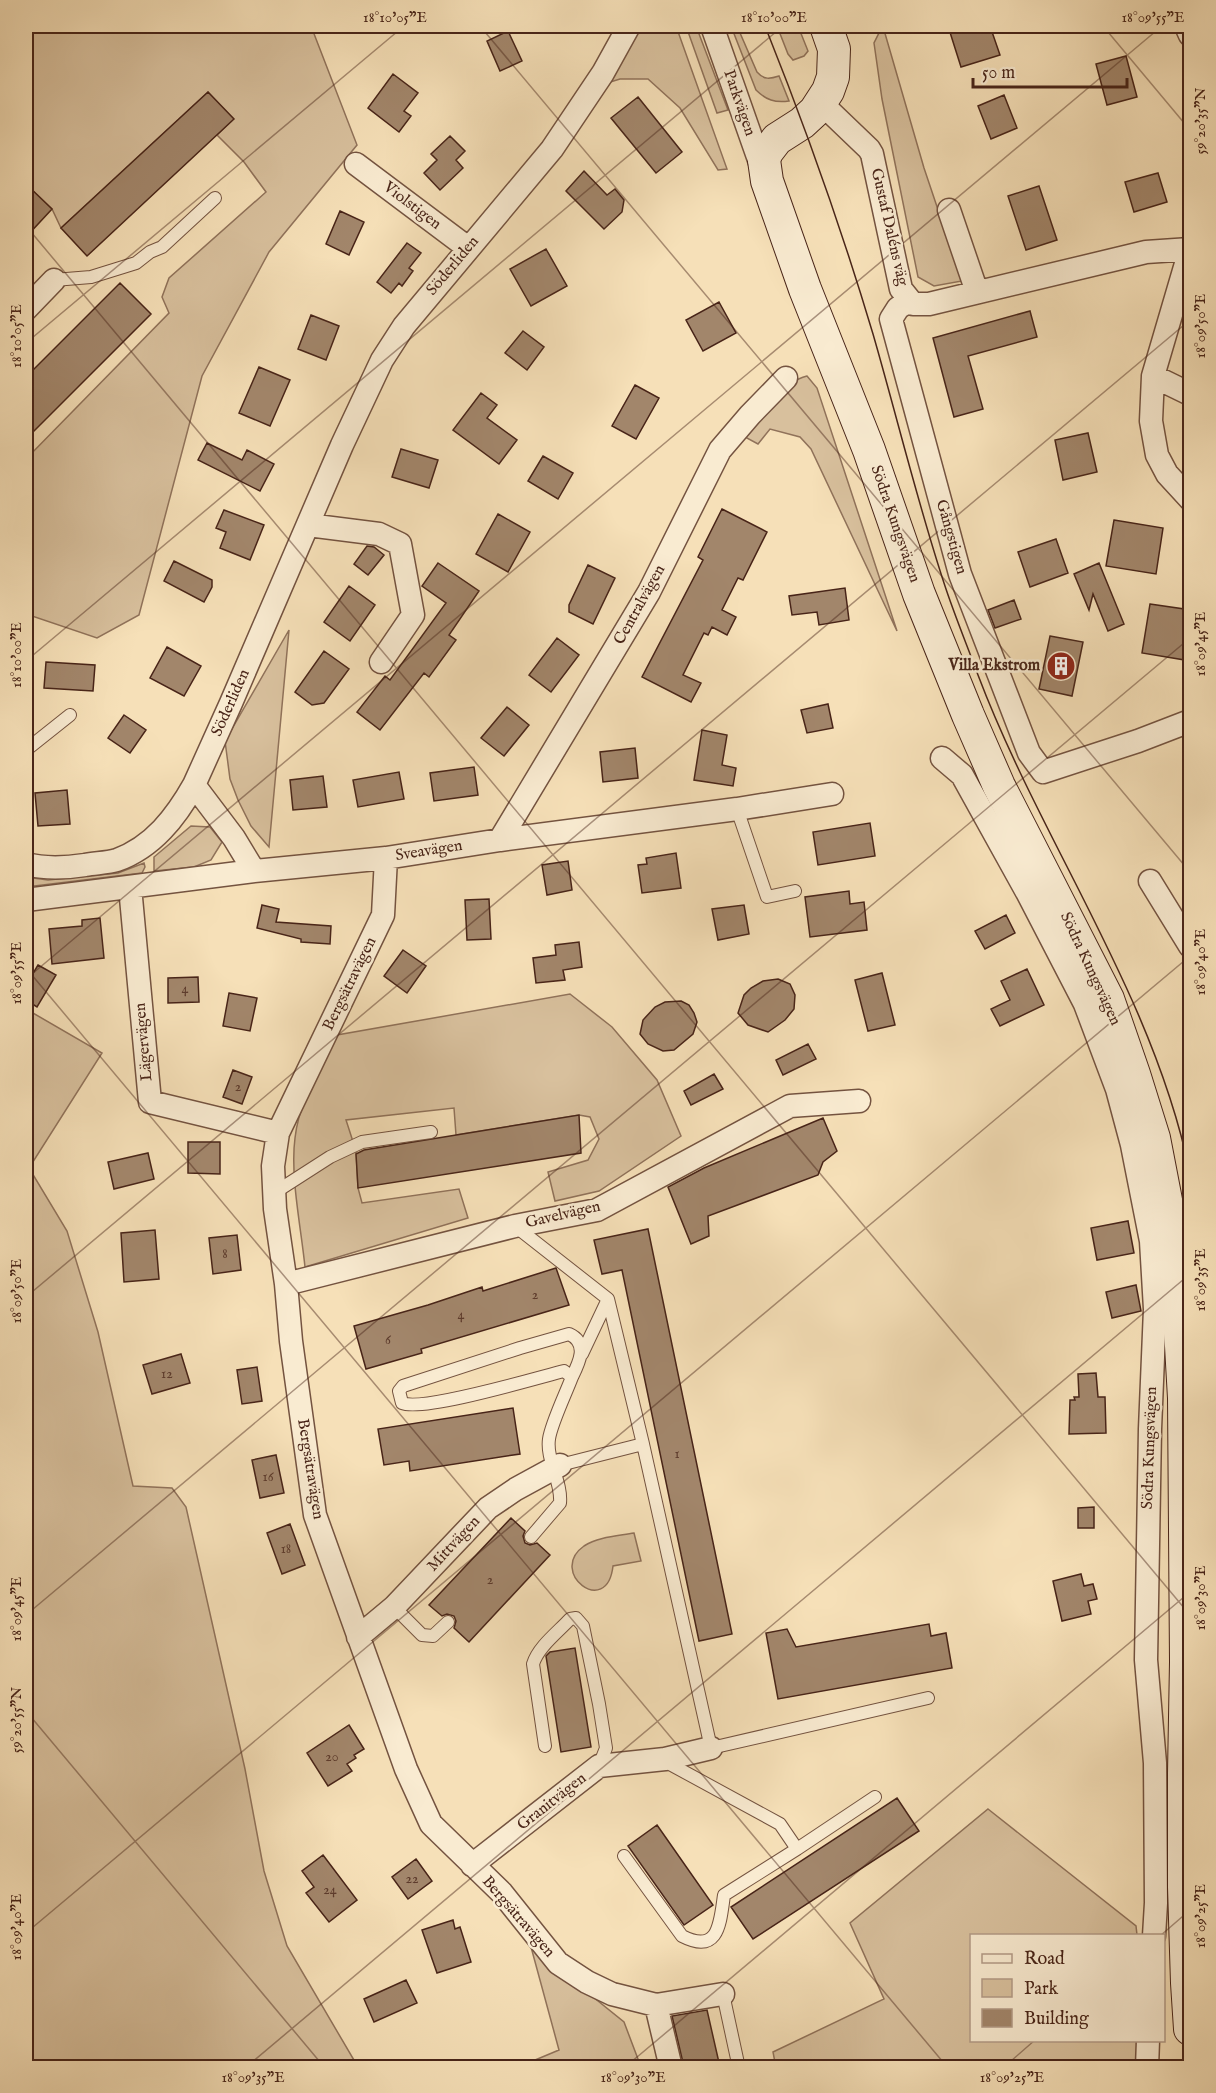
<svg xmlns="http://www.w3.org/2000/svg" width="1216" height="2093" font-family="'IM FELL English',serif">
  <style>
    .green { fill: #d8c09d; stroke: #90725a; stroke-width: 1.5 }
    .building { fill: #a2866b; stroke: #482418; stroke-width: 1.5 }
    .lines { fill: none; stroke-linecap: round; stroke-linejoin: round }
    .lane-casing { stroke: #745340; stroke-width: 14 }
    .street-casing { stroke: #745340; stroke-width: 25 }
    .secondary-casing { stroke: #482418; stroke-width: 34 }
    .lane { stroke: #f9ebd1; stroke-width: 12 }
    .street { stroke: #f9ebd1; stroke-width: 22 }
    .secondary { stroke: #f9ebd1; stroke-width: 32 }
    .tram { stroke: #482418; stroke-width: 1.5 }
    .ticks { fill: none; stroke: #482418; stroke-width: 1.5; stroke-opacity: 0.45 }
    .labels { text-anchor: middle; dominant-baseline: central; stroke-width: 5; stroke-linejoin: round; paint-order: stroke }
    .number-label { font-size: 14px; fill: #5e3c2d }
    .street-label { font-size: 16px; fill: #482418; stroke: #f9ebd1 }
    .poi-label { font-size: 16px; font-weight: bold; fill: #482418; stroke: #f9ebd1; text-anchor: end }
    .neatline { fill: none; stroke: #482418; stroke-width: 2 }
    .ticks-label { font-size: 15px; text-anchor: middle; fill: #482418 }
  </style>
  <rect width="100%" height="100%" fill="#f6e0b8"/>
  <filter id="stains"><feTurbulence type="fractalNoise" baseFrequency=".00333" numOctaves="4"/><feColorMatrix values="0 0 0 0 .2 0 0 0 0 .09 0 0 0 0 .02 0 0 0 .5 -.17"/></filter>
  <radialGradient id="worn" r=".72"><stop offset=".6" stop-color="#630" stop-opacity="0"/><stop offset="1" stop-color="#630" stop-opacity=".3"/></radialGradient>
  <!-- green -->
  <path class="green" d="M 26,26 L 311,26 L 357,145 L 269,252 L 202,376 L 139,615 L 97,638 L 26,614 L 26,459 L 169,313 L 162,297 L 169,278 L 266,192 L 244,162 L 217,135 L 233,119 L 208,92 L 61,228 L 52,209 L 29,187 L 26,190 Z
    M 667,26 L 676,26 L 727,169 L 718,170 L 680,108 L 648,79 L 620,79 L 607,83 L 633,33 Z
    M 686,26 L 696,26 L 728,110 L 717,113 Z
    M 731,26 L 737,26 L 757,72 C 764,80 770,79 779,76 L 789,101 C 775,103 766,100 756,90 Z
    M 777,26 L 798,26 L 808,51 L 804,56 L 793,60 L 788,54 Z
    M 884,30 L 924,168 L 962,281 L 934,286 L 918,277 L 882,99 L 874,43 L 880,31 Z
    M 807,376 L 817,388 L 897,631 L 811,449 L 800,437 L 770,429 L 758,444 L 745,437 C 759,416 781,382 807,376 Z
    M 289,630 L 269,847 L 251,826 L 238,800 L 230,779 L 225,741 Z
    M 191,826 L 210,827 L 222,842 L 211,860 L 194,867 L 154,871 L 154,857 Z
    M 144,863 L 145,867 L 142,873 L 26,887 L 26,877 L 48,880 L 118,873 Z
    M 570,994 L 612,1027 L 657,1080 L 681,1136 L 599,1191 L 555,1201 L 548,1172 L 588,1160 L 599,1139 L 590,1117 L 579,1115 L 456,1135 L 454,1108 L 346,1120 L 356,1151 L 358,1188 L 362,1203 L 459,1189 L 468,1218 L 305,1267 C 301,1227 290,1176 295,1138 C 299,1101 321,1067 337,1035 Z
    M 26,1009 L 102,1053 L 29,1168 L 67,1231 L 98,1332 L 133,1486 L 172,1488 L 186,1507 L 245,1769 L 264,1871 L 287,1946 L 358,2067 L 361,2067 L 26,2067 Z
    M 634,1533 L 641,1561 L 613,1566 C 607,1619 547,1572 584,1546 C 598,1537 618,1536 634,1533 Z
    M 988,1809 L 1136,1926 L 1137,1935 L 972,1936 L 972,2040 L 1139,2041 L 1140,2067 L 776,2068 L 773,2052 L 884,1999 L 850,1923 Z
    M 531,1947 L 624,2022 L 641,2067 L 516,2068 L 559,2050 Z"/>
  <!-- building -->
  <path class="building" d="M 948,26 L 990,26 L 1000,55 L 961,67 Z
    M 508,31 L 522,61 L 500,71 L 487,41 Z
    M 1126,56 L 1137,97 L 1107,105 L 1096,64 Z
    M 393,74 L 418,93 L 404,111 L 411,116 L 399,132 L 368,108 Z
    M 208,92 L 234,119 L 87,256 L 61,228 Z
    M 1004,95 L 1017,128 L 991,139 L 978,106 Z
    M 638,97 L 682,152 L 656,173 L 611,118 Z
    M 450,136 L 465,151 L 456,160 L 463,168 L 440,190 L 424,173 L 437,160 L 431,154 Z
    M 584,171 L 607,195 L 615,189 L 624,200 L 622,212 L 604,229 L 566,191 Z
    M 1158,173 L 1167,202 L 1134,212 L 1125,182 Z
    M 26,184 L 52,209 L 26,237 Z
    M 1039,186 L 1057,240 L 1026,250 L 1008,196 Z
    M 340,211 L 364,222 L 349,255 L 326,244 Z
    M 407,243 L 421,253 L 409,268 L 413,271 L 402,286 L 399,283 L 391,293 L 377,282 Z
    M 546,249 L 567,286 L 531,306 L 510,269 Z
    M 120,283 L 151,314 L 26,439 L 26,377 Z
    M 719,302 L 736,333 L 703,351 L 686,320 Z
    M 1030,311 L 1037,337 L 968,356 L 983,409 L 954,417 L 933,338 Z
    M 311,315 L 339,326 L 326,360 L 298,349 Z
    M 523,331 L 544,347 L 527,370 L 505,353 Z
    M 259,367 L 290,380 L 270,426 L 239,413 Z
    M 635,385 L 659,398 L 636,439 L 612,426 Z
    M 481,393 L 497,405 L 487,418 L 517,440 L 499,464 L 453,430 Z
    M 1088,433 L 1097,472 L 1063,480 L 1055,440 Z
    M 207,443 L 242,460 L 247,450 L 274,464 L 260,491 L 198,460 Z
    M 401,449 L 438,460 L 429,488 L 392,477 Z
    M 543,456 L 573,473 L 558,499 L 528,481 Z
    M 722,509 L 767,532 L 743,580 L 738,578 L 722,610 L 736,617 L 727,635 L 712,627 L 708,635 L 704,633 L 683,675 L 701,683 L 691,702 L 642,677 L 703,560 L 698,557 Z
    M 224,510 L 264,525 L 250,560 L 220,548 L 226,532 L 216,528 Z
    M 498,514 L 530,532 L 508,572 L 476,554 Z
    M 1114,520 L 1163,528 L 1156,574 L 1106,566 Z
    M 1056,539 L 1068,573 L 1030,587 L 1018,552 Z
    M 367,546 L 374,547 L 384,555 L 368,575 L 354,564 Z
    M 174,561 L 212,580 L 212,587 L 204,602 L 164,581 Z
    M 438,563 L 479,591 L 449,635 L 456,640 L 429,677 L 424,673 L 380,730 L 357,712 L 385,676 L 390,680 L 446,603 L 422,586 Z
    M 1099,563 L 1124,624 L 1108,631 L 1093,594 L 1089,610 L 1074,574 Z
    M 588,565 L 615,578 L 593,624 L 569,612 L 569,605 Z
    M 349,586 L 375,605 L 350,641 L 324,622 Z
    M 845,588 L 849,620 L 819,625 L 817,612 L 792,615 L 789,596 Z
    M 1014,600 L 1021,619 L 995,628 L 988,610 Z
    M 1150,604 L 1191,610 L 1191,661 L 1142,653 Z
    M 1050,636 L 1083,642 L 1072,696 L 1039,689 Z
    M 557,638 L 579,655 L 551,692 L 529,675 Z
    M 167,647 L 201,666 L 184,696 L 150,678 Z
    M 324,651 L 349,669 L 324,703 L 312,705 L 295,692 Z
    M 46,662 L 95,665 L 93,691 L 44,688 Z
    M 828,704 L 833,728 L 807,733 L 801,710 Z
    M 507,707 L 529,725 L 504,756 L 481,738 Z
    M 124,715 L 146,730 L 130,753 L 108,738 Z
    M 702,730 L 727,735 L 722,765 L 736,768 L 733,786 L 694,780 Z
    M 635,748 L 638,778 L 603,782 L 600,752 Z
    M 474,767 L 478,795 L 434,801 L 430,773 Z
    M 399,772 L 404,799 L 358,807 L 353,780 Z
    M 323,776 L 327,807 L 293,810 L 290,780 Z
    M 67,790 L 70,824 L 38,826 L 35,793 Z
    M 870,823 L 875,856 L 818,865 L 813,832 Z
    M 676,853 L 681,888 L 642,893 L 638,865 L 647,864 L 646,858 Z
    M 568,861 L 572,890 L 547,895 L 542,865 Z
    M 849,891 L 850,904 L 864,902 L 867,930 L 810,937 L 805,897 Z
    M 489,899 L 491,939 L 467,940 L 465,900 Z
    M 262,905 L 279,909 L 276,922 L 331,926 L 330,944 L 301,942 L 301,939 L 257,928 Z
    M 744,905 L 749,934 L 718,940 L 712,909 Z
    M 1006,915 L 1015,933 L 985,949 L 975,931 Z
    M 100,918 L 104,958 L 52,964 L 49,929 L 82,926 L 82,920 Z
    M 579,942 L 582,967 L 563,970 L 565,980 L 536,983 L 533,958 L 556,955 L 555,945 Z
    M 403,950 L 426,966 L 407,993 L 384,976 Z
    M 38,965 L 56,975 L 37,1007 L 26,1000 L 26,985 Z
    M 1027,969 L 1044,1005 L 1000,1026 L 991,1009 L 1010,1000 L 1001,981 Z
    M 882,973 L 895,1025 L 868,1031 L 855,980 Z
    M 198,977 L 199,1002 L 168,1003 L 168,978 Z
    M 778,979 L 790,984 L 795,995 L 794,1009 L 785,1020 L 768,1032 L 748,1025 L 738,1013 L 744,995 L 751,988 L 763,981 Z
    M 229,993 L 257,998 L 250,1031 L 223,1026 Z
    M 681,1001 L 689,1005 L 694,1013 L 697,1022 L 693,1034 L 674,1050 L 663,1051 L 648,1044 L 640,1034 L 643,1020 L 655,1007 L 665,1002 Z
    M 808,1044 L 816,1059 L 783,1075 L 776,1060 Z
    M 233,1070 L 252,1077 L 242,1104 L 223,1097 Z
    M 714,1074 L 723,1089 L 691,1105 L 684,1091 Z
    M 579,1115 L 581,1153 L 358,1188 L 356,1154 L 364,1150 Z
    M 823,1118 L 837,1151 L 823,1162 L 818,1175 L 708,1216 L 709,1236 L 691,1244 L 668,1187 L 704,1168 Z
    M 188,1142 L 220,1142 L 220,1174 L 188,1173 Z
    M 148,1153 L 154,1179 L 114,1189 L 108,1162 Z
    M 1128,1221 L 1134,1253 L 1097,1260 L 1091,1228 Z
    M 648,1229 L 732,1634 L 699,1641 L 622,1270 L 602,1274 L 594,1240 Z
    M 155,1230 L 159,1279 L 124,1282 L 121,1233 Z
    M 237,1235 L 241,1270 L 213,1274 L 209,1238 Z
    M 556,1268 L 569,1305 L 421,1349 L 422,1353 L 366,1369 L 354,1326 L 428,1305 L 482,1287 L 483,1291 Z
    M 1136,1285 L 1141,1311 L 1112,1318 L 1106,1292 Z
    M 181,1354 L 190,1383 L 152,1394 L 143,1365 Z
    M 257,1367 L 262,1401 L 242,1404 L 237,1370 Z
    M 1096,1373 L 1098,1397 L 1105,1397 L 1106,1433 L 1069,1434 L 1070,1400 L 1075,1400 L 1074,1397 L 1079,1397 L 1078,1374 Z
    M 513,1408 L 520,1454 L 410,1471 L 409,1461 L 384,1465 L 378,1429 Z
    M 276,1455 L 284,1493 L 260,1498 L 252,1460 Z
    M 1094,1507 L 1094,1528 L 1078,1528 L 1078,1508 Z
    M 511,1518 L 525,1531 L 523,1536 L 525,1543 L 530,1545 L 537,1543 L 550,1555 L 469,1642 L 454,1628 L 456,1621 L 454,1616 L 447,1614 L 442,1616 L 429,1605 Z
    M 290,1524 L 305,1565 L 282,1574 L 267,1533 Z
    M 1081,1574 L 1084,1586 L 1093,1584 L 1097,1599 L 1088,1601 L 1091,1614 L 1062,1621 L 1053,1581 Z
    M 929,1624 L 931,1636 L 946,1633 L 952,1668 L 778,1699 L 766,1633 L 787,1629 L 796,1647 Z
    M 575,1648 L 591,1747 L 561,1752 L 546,1656 L 550,1652 Z
    M 349,1725 L 364,1749 L 354,1755 L 356,1758 L 347,1764 L 352,1771 L 328,1786 L 307,1753 Z
    M 897,1798 L 919,1831 L 753,1939 L 731,1907 Z
    M 657,1825 L 713,1905 L 684,1925 L 628,1846 Z
    M 323,1855 L 357,1900 L 329,1922 L 306,1893 L 314,1887 L 302,1871 Z
    M 416,1859 L 432,1881 L 408,1899 L 392,1877 Z
    M 453,1920 L 455,1929 L 460,1927 L 471,1962 L 437,1973 L 422,1930 Z
    M 406,1980 L 417,2003 L 374,2022 L 364,1999 Z
    M 707,2010 L 720,2067 L 684,2067 L 672,2016 Z"/>
  <g class="lines">
    <!-- lane casing -->
    <g class="lane-casing">
      <path id="lane" d="M 54,280 L 91,277 L 136,263 L 150,252 L 162,247 L 215,198
        M 26,750 L 70,715
        M 737,809 L 767,897 L 795,891
        M 274,1193 L 330,1157 L 362,1142 L 431,1132
        M 515,1226 L 608,1299 L 643,1444 L 560,1465
        M 582,1354 L 608,1299
        M 643,1444 L 711,1748 L 928,1698
        M 531,1537 L 560,1503 C 562,1481 546,1460 549,1439 C 551,1424 566,1393 572,1377 L 564,1371 C 536,1378 423,1412 402,1403 L 399,1391 L 403,1386 L 520,1348 L 569,1334 C 589,1343 579,1363 572,1377
        M 394,1607 L 422,1635 L 433,1636 L 448,1622
        M 545,1746 L 533,1664 C 538,1647 558,1632 570,1619 L 576,1618 L 583,1626 L 599,1704 L 606,1748 L 599,1766
        M 797,1849 L 875,1797
        M 624,1856 L 682,1936 C 719,1955 720,1923 724,1895 L 797,1849 L 780,1824 L 668,1763 L 666,1760
        M 723,1994 L 739,2068"/>
    </g>
    <!-- street casing -->
    <g class="street-casing">
      <path id="street" d="M 712,26 L 763,171
        M 1186,26 L 1190,35
        M 821,103 L 869,149 L 872,154 L 901,289 L 913,304 L 929,304 L 1146,252 L 1190,249
        M 356,164 L 468,248
        M 949,210 L 977,292
        M 1190,250 L 1153,376 L 1151,421 L 1157,455 L 1167,474 L 1190,499
        M 909,301 L 898,308 L 891,319 L 960,574 L 1029,753 L 1043,772 L 1138,741 L 1190,721
        M 26,309 L 54,280
        M 1153,376 L 1190,394
        M 308,525 L 379,534 L 400,544 L 413,615 L 381,662
        M 942,758 L 962,775 L 1028,894 L 1085,1004 L 1117,1089 L 1132,1145 L 1151,1241 L 1155,1309 L 1150,1429 L 1146,1660 L 1155,1763 L 1156,1903 L 1154,1936
        M 500,840 L 649,592 L 720,450 L 750,415 L 786,378
        M 386,858 L 383,915 L 278,1133 L 273,1166 L 275,1209 L 286,1284 L 291,1341 L 315,1515 L 406,1769 L 431,1824 L 502,1893 L 558,1963 L 587,1982 L 612,1994 L 656,2005 L 723,1994
        M 26,864 C 45,869 65,868 85,865 C 95,863 107,863 117,860 C 153,847 176,817 194,785
        M 254,871 L 234,838 L 194,785 L 231,703 L 342,445 L 382,360 L 404,326 L 552,149 L 603,73 L 629,26
        M 1150,881 L 1190,946
        M 130,887 L 150,1102 L 278,1133
        M 26,900 L 254,871 L 386,858 L 500,840 L 737,809 L 832,794
        M 286,1284 L 515,1226 L 597,1210 L 790,1106 L 859,1101
        M 358,1637 L 394,1607 L 488,1508 L 516,1489 L 560,1465
        M 472,1865 L 599,1766 L 665,1759 L 711,1748
        M 656,2005 L 671,2068
        M 1147,2068 L 1148,2040"/>
    </g>
    <!-- secondary casing -->
    <g class="secondary-casing">
      <path id="secondary" d="M 826,26 L 834,49 L 833,77 L 828,91 L 815,111 L 802,123 L 777,139 L 767,152 L 764,160 L 767,181 L 805,289 L 869,450 L 919,594 L 968,715 L 999,786 L 1108,999 L 1134,1074 L 1154,1138 L 1170,1221 L 1178,1293 L 1184,1398 L 1186,1662 L 1184,1773 L 1184,1887 L 1187,1983 L 1190,2029"/>
    </g>
    <!-- lane -->
    <use href="#lane" class="lane"/>
    <!-- street -->
    <use href="#street" class="street"/>
    <!-- secondary -->
    <use href="#secondary" class="secondary"/>
    <!-- tram -->
    <path class="tram" d="M 765,26 C 805,126 842,230 873,334 C 897,417 917,501 944,583 C 954,614 967,645 978,675 C 1042,844 1153,994 1190,1173"/>
  </g>
  <!-- ticks -->
  <path class="ticks" d="M 480,26 L 1190,872M 1103,26 L 1190,130M 26,226 L 1190,1615M 26,343 L 404,26M 26,661 L 783,26M 26,968 L 948,2068M 26,979 L 1162,26M 26,1297 L 1190,320M 26,1615 L 1190,638M 26,1711 L 325,2068M 26,1933 L 1190,956M 1160,1936 L 1190,1910M 245,2068 L 1190,1274M 624,2068 L 1190,1592M 1003,2068 L 1035,2040"/>
  <!-- icons -->
  <defs>
    <g id="building-disc" transform="scale(1.5)"><circle r="9.5" fill="#8f2418" stroke="#f9ebd1"/><path d="M-4-6H4V6H1V3H-1V6H-4ZM-2.5-4.3h1.7v1.8h-1.7ZM.8-4.3h1.7v1.8H.8ZM-2.5-1h1.7V.8h-1.7ZM.8-1h1.7V.8H.8Z" fill="#fff"/></g>
  </defs>
  <g fill-rule="evenodd">
    <use href="#building-disc" x="1061" y="666"/>
  </g>
  <g class="labels">
    <!-- number labels -->
    <g class="number-label">
      <text x="185" y="989">4</text>
      <text x="238" y="1087">2</text>
      <text x="225" y="1254">8</text>
      <text x="535" y="1295">2</text>
      <text x="461" y="1315">4</text>
      <text x="388" y="1340">6</text>
      <text x="167" y="1374">12</text>
      <text x="677" y="1454">1</text>
      <text x="268" y="1477">16</text>
      <text x="286" y="1549">18</text>
      <text x="490" y="1580">2</text>
      <text x="332" y="1757">20</text>
      <text x="412" y="1879">22</text>
      <text x="330" y="1890">24</text>
    </g>
    <!-- street labels -->
    <g class="street-label">
      <text transform="translate(739 103) rotate(71)">Parkvägen</text>
      <text transform="translate(412 206) rotate(37)">Violstigen</text>
      <text transform="translate(889 227) rotate(77)">Gustaf Daléns väg</text>
      <text transform="translate(453 266) rotate(-50)">Söderliden</text>
      <text transform="translate(895 524) rotate(71)">Södra Kungsvägen</text>
      <text transform="translate(951 537) rotate(74)">Gångstigen</text>
      <text transform="translate(640 605) rotate(-61)">Centralvägen</text>
      <text transform="translate(231 703) rotate(-66)">Söderliden</text>
      <text transform="translate(429 851) rotate(-9)">Sveavägen</text>
      <text transform="translate(1090 969) rotate(65)">Södra Kungsvägen</text>
      <text transform="translate(350 984) rotate(-64)">Bergsätravägen</text>
      <text transform="translate(144 1042) rotate(-95)">Lägervägen</text>
      <text transform="translate(563 1215) rotate(-13)">Gavelvägen</text>
      <text transform="translate(1150 1448) rotate(-88)">Södra Kungsvägen</text>
      <text transform="translate(310 1469) rotate(81)">Bergsätravägen</text>
      <text transform="translate(454 1544) rotate(-47)">Mittvägen</text>
      <text transform="translate(552 1802) rotate(-38)">Granitvägen</text>
      <text transform="translate(518 1917) rotate(49)">Bergsätravägen</text>
    </g>
    <!-- poi labels -->
    <g class="poi-label">
      <text x="1040" y="666">Villa Ekstrom</text>
    </g>
  </g>
  <!-- margin -->
  <rect width="1216" height="2093" fill="none" stroke="#f6e0b8" stroke-width="66"/>
  <!-- legend -->
  <rect x="970" y="1934" width="195" height="108" fill="#f9ebd1" stroke="#b29b87" stroke-width="1.5"/>
  <rect x="982" y="1954" width="30" height="9" fill="#f9ebd1" stroke="#b29b87" stroke-width="1.5"/>
  <text x="1024" y="1964" font-size="18" fill="#482418">Road</text>
  <rect x="982" y="1979" width="30" height="18" fill="#d8c09d" stroke="#b29b87" stroke-width="1.5"/>
  <text x="1024" y="1994" font-size="18" fill="#482418">Park</text>
  <rect x="982" y="2009" width="30" height="18" fill="#a2866b" stroke="#b29b87" stroke-width="1.5"/>
  <text x="1024" y="2024" font-size="18" fill="#482418">Building</text>
  <!-- scale -->
  <path d="M973 78v9h154v-9" fill="none" stroke="#482418" stroke-width="3"/>
  <text x="982" y="78" font-size="18" fill="#482418" stroke="#f9ebd1" stroke-width="4.5" paint-order="stroke">50 m</text>
  <rect x="33" y="33" width="1150" height="2027" class="neatline"/>
  <g class="ticks-label">
    <text x="395" y="22">18°10'05"E</text>
    <text x="774" y="22">18°10'00"E</text>
    <text x="1153" y="22">18°09'55"E</text>
    <text transform="translate(1200 121) rotate(-90)" y="5">59°20'35"N</text>
    <text transform="translate(1200 326) rotate(-90)" y="5">18°09'50"E</text>
    <text transform="translate(16 336) rotate(-90)" y="5">18°10'05"E</text>
    <text transform="translate(1200 644) rotate(-90)" y="5">18°09'45"E</text>
    <text transform="translate(16 655) rotate(-90)" y="5">18°10'00"E</text>
    <text transform="translate(1200 962) rotate(-90)" y="5">18°09'40"E</text>
    <text transform="translate(16 973) rotate(-90)" y="5">18°09'55"E</text>
    <text transform="translate(1200 1280) rotate(-90)" y="5">18°09'35"E</text>
    <text transform="translate(16 1291) rotate(-90)" y="5">18°09'50"E</text>
    <text transform="translate(1200 1598) rotate(-90)" y="5">18°09'30"E</text>
    <text transform="translate(16 1609) rotate(-90)" y="5">18°09'45"E</text>
    <text transform="translate(16 1720) rotate(-90)" y="5">59°20'55"N</text>
    <text transform="translate(1200 1916) rotate(-90)" y="5">18°09'25"E</text>
    <text transform="translate(16 1927) rotate(-90)" y="5">18°09'40"E</text>
    <text x="253" y="2082">18°09'35"E</text>
    <text x="633" y="2082">18°09'30"E</text>
    <text x="1012" y="2082">18°09'25"E</text>
  </g>
  <rect width="100%" height="100%" filter="url(#stains)"/>
  <rect width="100%" height="100%" fill="url(#worn)"/>
</svg>
